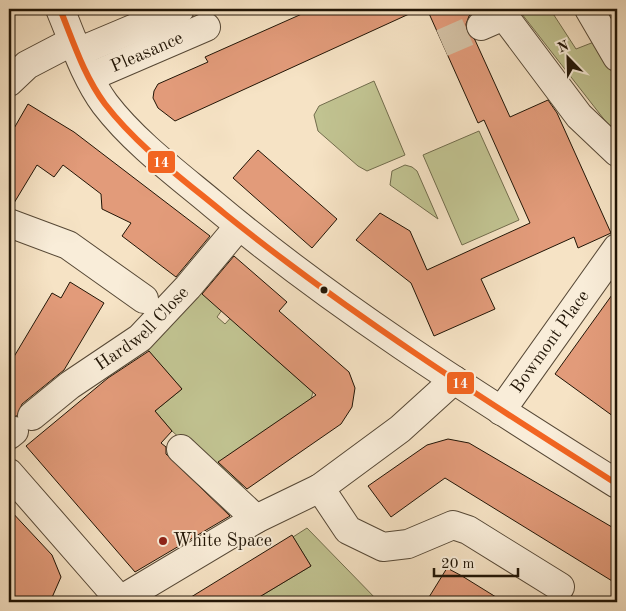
<svg xmlns="http://www.w3.org/2000/svg" width="626" height="611" font-family="'Old Standard TT',serif">
  <style>
    .green { fill: #c1c391; stroke: #716c4c }
    .building { fill: #e29b7a; stroke: #211506 }
    .lines { fill: none; stroke-linecap: round; stroke-linejoin: round }
    .minor-tunnel { stroke: #d6c4a8; stroke-width: 28; stroke-dasharray: 28 14; stroke-linecap: butt }
    .minor-casing { stroke: #564836; stroke-width: 30 }
    .minor { stroke: #f9edd9; stroke-width: 28 }
    .bus-1-casing { stroke: #f9edd9; stroke-width: 10 }
    .bus-1 { stroke: #f26522; stroke-width: 6 }
    .bus-dot { fill: #211506; stroke: #f9edd9; stroke-width: 2 }
    .poi-dot { fill: #8f2418; stroke: #f9edd9; stroke-width: 2 }
    .labels { text-anchor: middle; dominant-baseline: central; stroke-width: 4; stroke-linejoin: round; paint-order: stroke }
    .street-label { font-size: 18px; fill: #211506; stroke: #f9edd9 }
    .poi-label { font-size: 18px; fill: #211506; stroke: #f9edd9; text-anchor: start }
    .line-badge { stroke: #f9edd9; stroke-width: 2 }
    .badge-label { font-size: 14px; text-anchor: middle; font-weight: bold; fill: #fff }
  </style>
  <rect width="100%" height="100%" fill="#f6e3c5"/>
  <filter id="stains"><feTurbulence type="fractalNoise" baseFrequency=".004" numOctaves="4"/><feColorMatrix values="0 0 0 0 .2 0 0 0 0 .09 0 0 0 0 .02 0 0 0 .5 -.17"/></filter>
  <radialGradient id="worn" r=".72"><stop offset=".6" stop-color="#630" stop-opacity="0"/><stop offset="1" stop-color="#630" stop-opacity=".3"/></radialGradient>
  <!-- green -->
  <path class="green" d="M 518,9 L 550,9 L 576,49 L 617,33 L 617,136 Z
    M 374,81 L 405,155 L 367,171 L 358,166 L 318,131 L 314,115 L 319,106 Z
    M 479,131 L 519,220 L 462,245 L 423,155 Z
    M 405,165 L 412,167 L 417,171 L 438,219 L 390,185 L 392,171 Z
    M 200,283 L 209,290 L 222,310 L 217,317 L 225,324 L 235,313 L 254,340 L 313,392 L 311,399 L 224,459 L 245,490 L 241,493 L 172,431 L 155,411 L 182,389 L 145,347 Z
    M 307,528 L 379,602 L 251,602 L 311,566 L 293,537 Z"/>
  <!-- building -->
  <path class="building" d="M 313,9 L 420,9 L 175,121 L 158,108 L 153,98 L 154,91 L 158,84 L 208,62 L 205,57 Z
    M 427,9 L 473,9 L 474,12 L 469,16 L 466,24 L 467,32 L 475,40 L 510,117 L 548,100 L 557,113 L 611,233 L 578,248 L 574,237 L 481,279 L 495,309 L 434,336 L 411,283 L 356,240 L 380,213 L 410,231 L 427,270 L 530,223 L 484,120 L 478,123 Z
    M 28,104 L 74,132 L 210,236 L 176,277 L 122,236 L 131,223 L 102,209 L 101,194 L 63,165 L 54,177 L 37,165 L 11,208 L 9,208 L 9,137 Z
    M 258,150 L 337,219 L 312,248 L 233,178 Z
    M 234,256 L 287,302 L 279,311 L 349,372 L 355,388 L 352,407 L 341,424 L 247,489 L 218,462 L 316,395 L 202,294 Z
    M 70,282 L 104,303 L 64,370 L 22,404 L 17,416 L 9,417 L 9,365 L 52,293 L 61,298 Z
    M 617,288 L 617,419 L 555,374 Z
    M 149,351 L 182,389 L 155,411 L 172,431 L 161,443 L 166,447 L 166,454 L 230,516 L 135,572 L 26,446 L 108,378 Z
    M 448,439 L 469,443 L 617,530 L 617,584 L 445,478 L 391,517 L 368,486 L 427,445 Z
    M 9,509 L 52,555 L 61,577 L 50,602 L 9,602 Z
    M 292,535 L 311,566 L 251,602 L 183,602 Z
    M 447,568 L 462,576 L 504,602 L 426,602 Z"/>
  <g class="lines">
    <!-- minor-tunnel -->
    <path class="minor-tunnel" d="M 442,43 L 481,26"/>
    <!-- minor casing -->
    <g class="minor-casing">
      <g id="minor">
        <path d="M 60,9 C 73,40 85,77 105,104 C 134,142 177,174 213,204 C 339,310 479,397 617,484"/>
        <path d="M 589,9 L 617,57"/>
        <path d="M 481,26 L 504,16 L 579,116 L 617,152"/>
        <path d="M 78,52 L 180,9"/>
        <path id="s1" d="M 90,77 L 206,27"/>
        <path d="M 9,82 L 27,65 L 73,41"/>
        <path d="M 9,223 L 68,245 L 144,299"/>
        <path id="s2" d="M 501,411 L 617,248"/>
        <path id="s3" d="M 32,416 L 70,385 L 140,338 L 188,287 L 239,226"/>
        <path d="M 9,435 L 14,431"/>
        <path d="M 181,449 L 256,519"/>
        <path d="M 9,473 L 120,600"/>
        <path d="M 320,488 L 348,530 L 383,547 L 408,544 L 453,525 L 468,530 L 560,587"/>
        <path d="M 117,602 L 256,519 L 320,488 L 400,429 L 454,380"/>
      </g>
    </g>
    <!-- minor -->
    <use href="#minor" class="minor"/>
    <!-- bus-1 casing -->
    <g class="bus-1-casing">
      <path id="bus-1" d="M 60,9 C 73,41 84,76 105,104 C 138,147 184,180 225,214 C 349,314 483,399 617,484"/>
    </g>
    <!-- bus-1 -->
    <use href="#bus-1" class="bus-1"/>
  </g>
  <!-- markers -->
  <circle class="bus-dot" cx="324" cy="290" r="4.5"/>
  <circle class="poi-dot" cx="163" cy="541" r="5"/>
  <g class="labels">
    <!-- street labels -->
    <g class="street-label">
      <text stroke="none"><textPath href="#s1" startOffset="62">Pleasance</textPath></text>
      <text stroke="none"><textPath href="#s3" startOffset="141">Hardwell Close</textPath></text>
      <text stroke="none"><textPath href="#s2" startOffset="85">Bowmont Place</textPath></text>
    </g>
    <!-- poi labels -->
    <g class="poi-label">
      <text x="173" y="541">White Space</text>
    </g>
  </g>
  <g class="line-badge">
    <rect x="147" y="150" width="29" height="24" rx="5" fill="#f26522"/>
    <rect x="446" y="371" width="29" height="24" rx="5" fill="#f26522"/>
  </g>
  <g class="badge-label">
    <text x="161" y="167">14</text>
    <text x="460" y="388">14</text>
  </g>
  <!-- margin -->
  <rect width="626" height="611" fill="none" stroke="#f6e3c5" stroke-width="30"/>
  <rect x="10" y="10" width="606" height="591" fill="none" stroke="#211506" stroke-width="2.5"/>
  <rect x="15" y="15" width="596" height="581" fill="none" stroke="#211506"/>
  <!-- north arrow -->
  <g transform="translate(568 58) rotate(337)" stroke="#f9edd9" stroke-width="4" paint-order="stroke">
  <path d="M0-4L9 19L0 12L-9 19Z" fill="#211506"/>
  <text y="-8" font-size="14" font-weight="bold" text-anchor="middle" fill="#211506">N</text>
  </g>
  <!-- scale -->
  <path d="M434 568v8h84v-8" fill="none" stroke="#211506" stroke-width="2.5"/>
  <text x="441" y="568" font-size="15" fill="#211506" stroke="#f9edd9" stroke-width="4" paint-order="stroke">20 m</text>
  <rect width="100%" height="100%" filter="url(#stains)"/>
  <rect width="100%" height="100%" fill="url(#worn)"/>
</svg>
